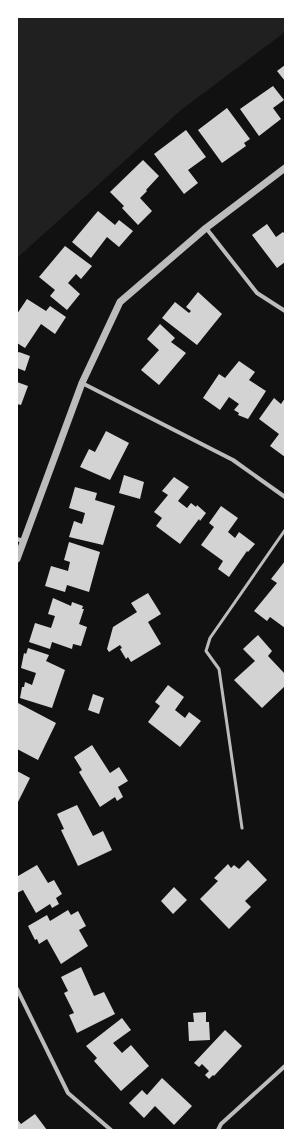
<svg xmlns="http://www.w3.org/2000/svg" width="302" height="1147" font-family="Helvetica,sans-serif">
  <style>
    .green { fill: #202020 }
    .building { fill: #d3d3d3 }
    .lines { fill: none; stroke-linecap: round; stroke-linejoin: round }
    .service { stroke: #bcbcbc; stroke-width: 3 }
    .minor { stroke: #bcbcbc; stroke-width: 4 }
    .tertiary { stroke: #bcbcbc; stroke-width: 7 }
  </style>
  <rect width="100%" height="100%" fill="#111"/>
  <!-- green -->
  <path class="green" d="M 17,17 L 285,17 L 285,32 L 181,110 L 17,258 Z"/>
  <!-- building -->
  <path class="building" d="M 285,65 L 285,81 L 277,71 Z
    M 273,86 L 284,100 L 273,108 L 281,119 L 259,136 L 240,109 Z
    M 227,108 L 250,139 L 244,143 L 246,146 L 222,163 L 198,130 Z
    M 186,130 L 206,157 L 188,170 L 198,183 L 184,194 L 154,154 Z
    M 143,160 L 159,176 L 146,190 L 147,191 L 140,198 L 152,211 L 138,225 L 122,208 L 124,206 L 110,192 Z
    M 98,211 L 115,225 L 119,220 L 133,231 L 119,247 L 107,237 L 91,258 L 72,242 Z
    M 267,224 L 276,237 L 283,232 L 285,234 L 285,262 L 277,268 L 252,235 Z
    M 65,246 L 92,266 L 81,279 L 76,274 L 68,283 L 80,294 L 67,310 L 50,296 L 55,290 L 39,277 Z
    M 198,292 L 222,314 L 197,345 L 162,318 L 175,302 L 189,313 L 191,311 L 186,307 Z
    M 27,299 L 46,311 L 50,306 L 66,317 L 55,334 L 41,324 L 25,348 L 17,343 L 17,314 Z
    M 160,324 L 175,338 L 171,342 L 186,353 L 159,385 L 141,370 L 159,350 L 147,339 Z
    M 19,352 L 30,356 L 25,371 L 17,368 L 17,353 Z
    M 239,361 L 255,372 L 249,380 L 266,391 L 248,419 L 238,415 L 239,413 L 234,410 L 239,404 L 229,397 L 220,410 L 203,398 L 219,374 L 225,378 Z
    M 17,382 L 28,386 L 21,405 L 17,404 Z
    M 274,398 L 281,404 L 285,398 L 285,457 L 270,446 L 279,434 L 259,419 Z
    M 106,431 L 129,443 L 110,480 L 80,467 L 89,449 L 95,452 Z
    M 124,475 L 144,482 L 140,499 L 119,493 Z
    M 174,477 L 189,487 L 178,501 L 187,508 L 191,503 L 196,507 L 197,505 L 206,513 L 200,521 L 199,519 L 180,544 L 156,526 L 162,518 L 154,512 L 168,495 L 162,491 Z
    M 75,487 L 97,493 L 95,500 L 115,506 L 103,545 L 69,537 L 74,521 L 82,524 L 85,513 L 69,508 Z
    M 221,506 L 238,518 L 228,532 L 235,538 L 239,532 L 255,544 L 248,552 L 247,551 L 229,577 L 218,569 L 223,561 L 201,545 L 214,527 L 209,523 Z
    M 69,542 L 100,552 L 89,592 L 67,585 L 65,592 L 45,586 L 51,566 L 68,571 L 70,562 L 64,560 Z
    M 285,561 L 285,628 L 270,617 L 267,621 L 254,611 L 277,583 L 271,579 Z
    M 148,593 L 161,614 L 148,622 L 161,644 L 131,662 L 128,657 L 126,659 L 120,649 L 122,648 L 120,645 L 109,652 L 107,649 L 113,627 L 137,612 L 131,603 Z
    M 53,598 L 71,606 L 72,602 L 83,606 L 82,609 L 84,609 L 79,624 L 87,627 L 81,646 L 73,644 L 72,649 L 52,642 L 50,649 L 29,642 L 35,623 L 51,628 L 55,616 L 48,614 Z
    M 258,635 L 272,651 L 268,656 L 285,674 L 285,686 L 262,708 L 234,680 L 255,661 L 243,649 Z
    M 28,648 L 49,655 L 46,661 L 65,670 L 52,708 L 20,698 L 22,687 L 24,687 L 25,682 L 32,685 L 36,673 L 21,668 L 24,653 L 26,654 Z
    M 168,685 L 184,697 L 175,710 L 185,718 L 189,712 L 201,721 L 180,747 L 148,722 L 160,706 L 155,702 Z
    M 93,694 L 104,698 L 99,714 L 88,710 Z
    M 18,703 L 56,723 L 38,760 L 17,749 Z
    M 92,745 L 110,773 L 119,767 L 128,781 L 118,787 L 123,797 L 117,801 L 115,797 L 100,807 L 79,772 L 82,770 L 74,757 Z
    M 17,771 L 30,778 L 17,804 Z
    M 77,805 L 93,836 L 103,831 L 112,850 L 78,866 L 61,830 L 64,829 L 57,814 Z
    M 248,860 L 267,880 L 245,901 L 251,907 L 229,929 L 200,899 L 218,881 L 214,878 L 228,864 L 231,868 L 234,865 L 239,869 Z
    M 37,865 L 48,883 L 54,880 L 62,894 L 56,898 L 59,904 L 52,908 L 50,904 L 36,913 L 23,890 L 17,893 L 17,874 L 18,876 Z
    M 174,887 L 187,900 L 173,914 L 161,901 Z
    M 68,910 L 71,915 L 78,911 L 86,926 L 79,930 L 88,946 L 61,964 L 47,939 L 39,944 L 37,939 L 35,940 L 28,926 L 47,915 L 50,921 Z
    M 81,967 L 94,996 L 104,992 L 115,1014 L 77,1033 L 69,1015 L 74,1013 L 64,993 L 68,991 L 61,977 Z
    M 206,1012 L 206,1022 L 209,1022 L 210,1040 L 189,1041 L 188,1022 L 194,1022 L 193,1013 Z
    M 122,1018 L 131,1030 L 113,1043 L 122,1053 L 131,1045 L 149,1066 L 121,1091 L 94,1061 L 97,1058 L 86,1046 Z
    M 225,1030 L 242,1046 L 214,1076 L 213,1075 L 209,1079 L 205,1075 L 209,1071 L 202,1064 L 199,1067 L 194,1063 Z
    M 162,1078 L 192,1106 L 174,1125 L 155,1106 L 144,1118 L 129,1103 L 142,1090 L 147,1095 Z
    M 35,1114 L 47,1130 L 17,1130 L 17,1119 L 21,1124 Z"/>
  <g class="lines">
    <!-- service -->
    <path class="service" d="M 242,828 L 219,669 L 206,651 L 210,638 L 285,530"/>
    <!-- minor -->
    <path class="minor" d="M 206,228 L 257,293 L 285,311
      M 82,383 L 233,460 L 285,497
      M 17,539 L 23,541
      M 17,989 L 68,1093 L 111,1130
      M 218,1130 L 221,1124 L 285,1066"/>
    <!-- tertiary -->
    <path class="tertiary" d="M 17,559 L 82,383 L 120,302 L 206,228 L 285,168"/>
  </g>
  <!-- border -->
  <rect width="302" height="1147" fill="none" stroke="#ffffff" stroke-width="36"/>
</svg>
